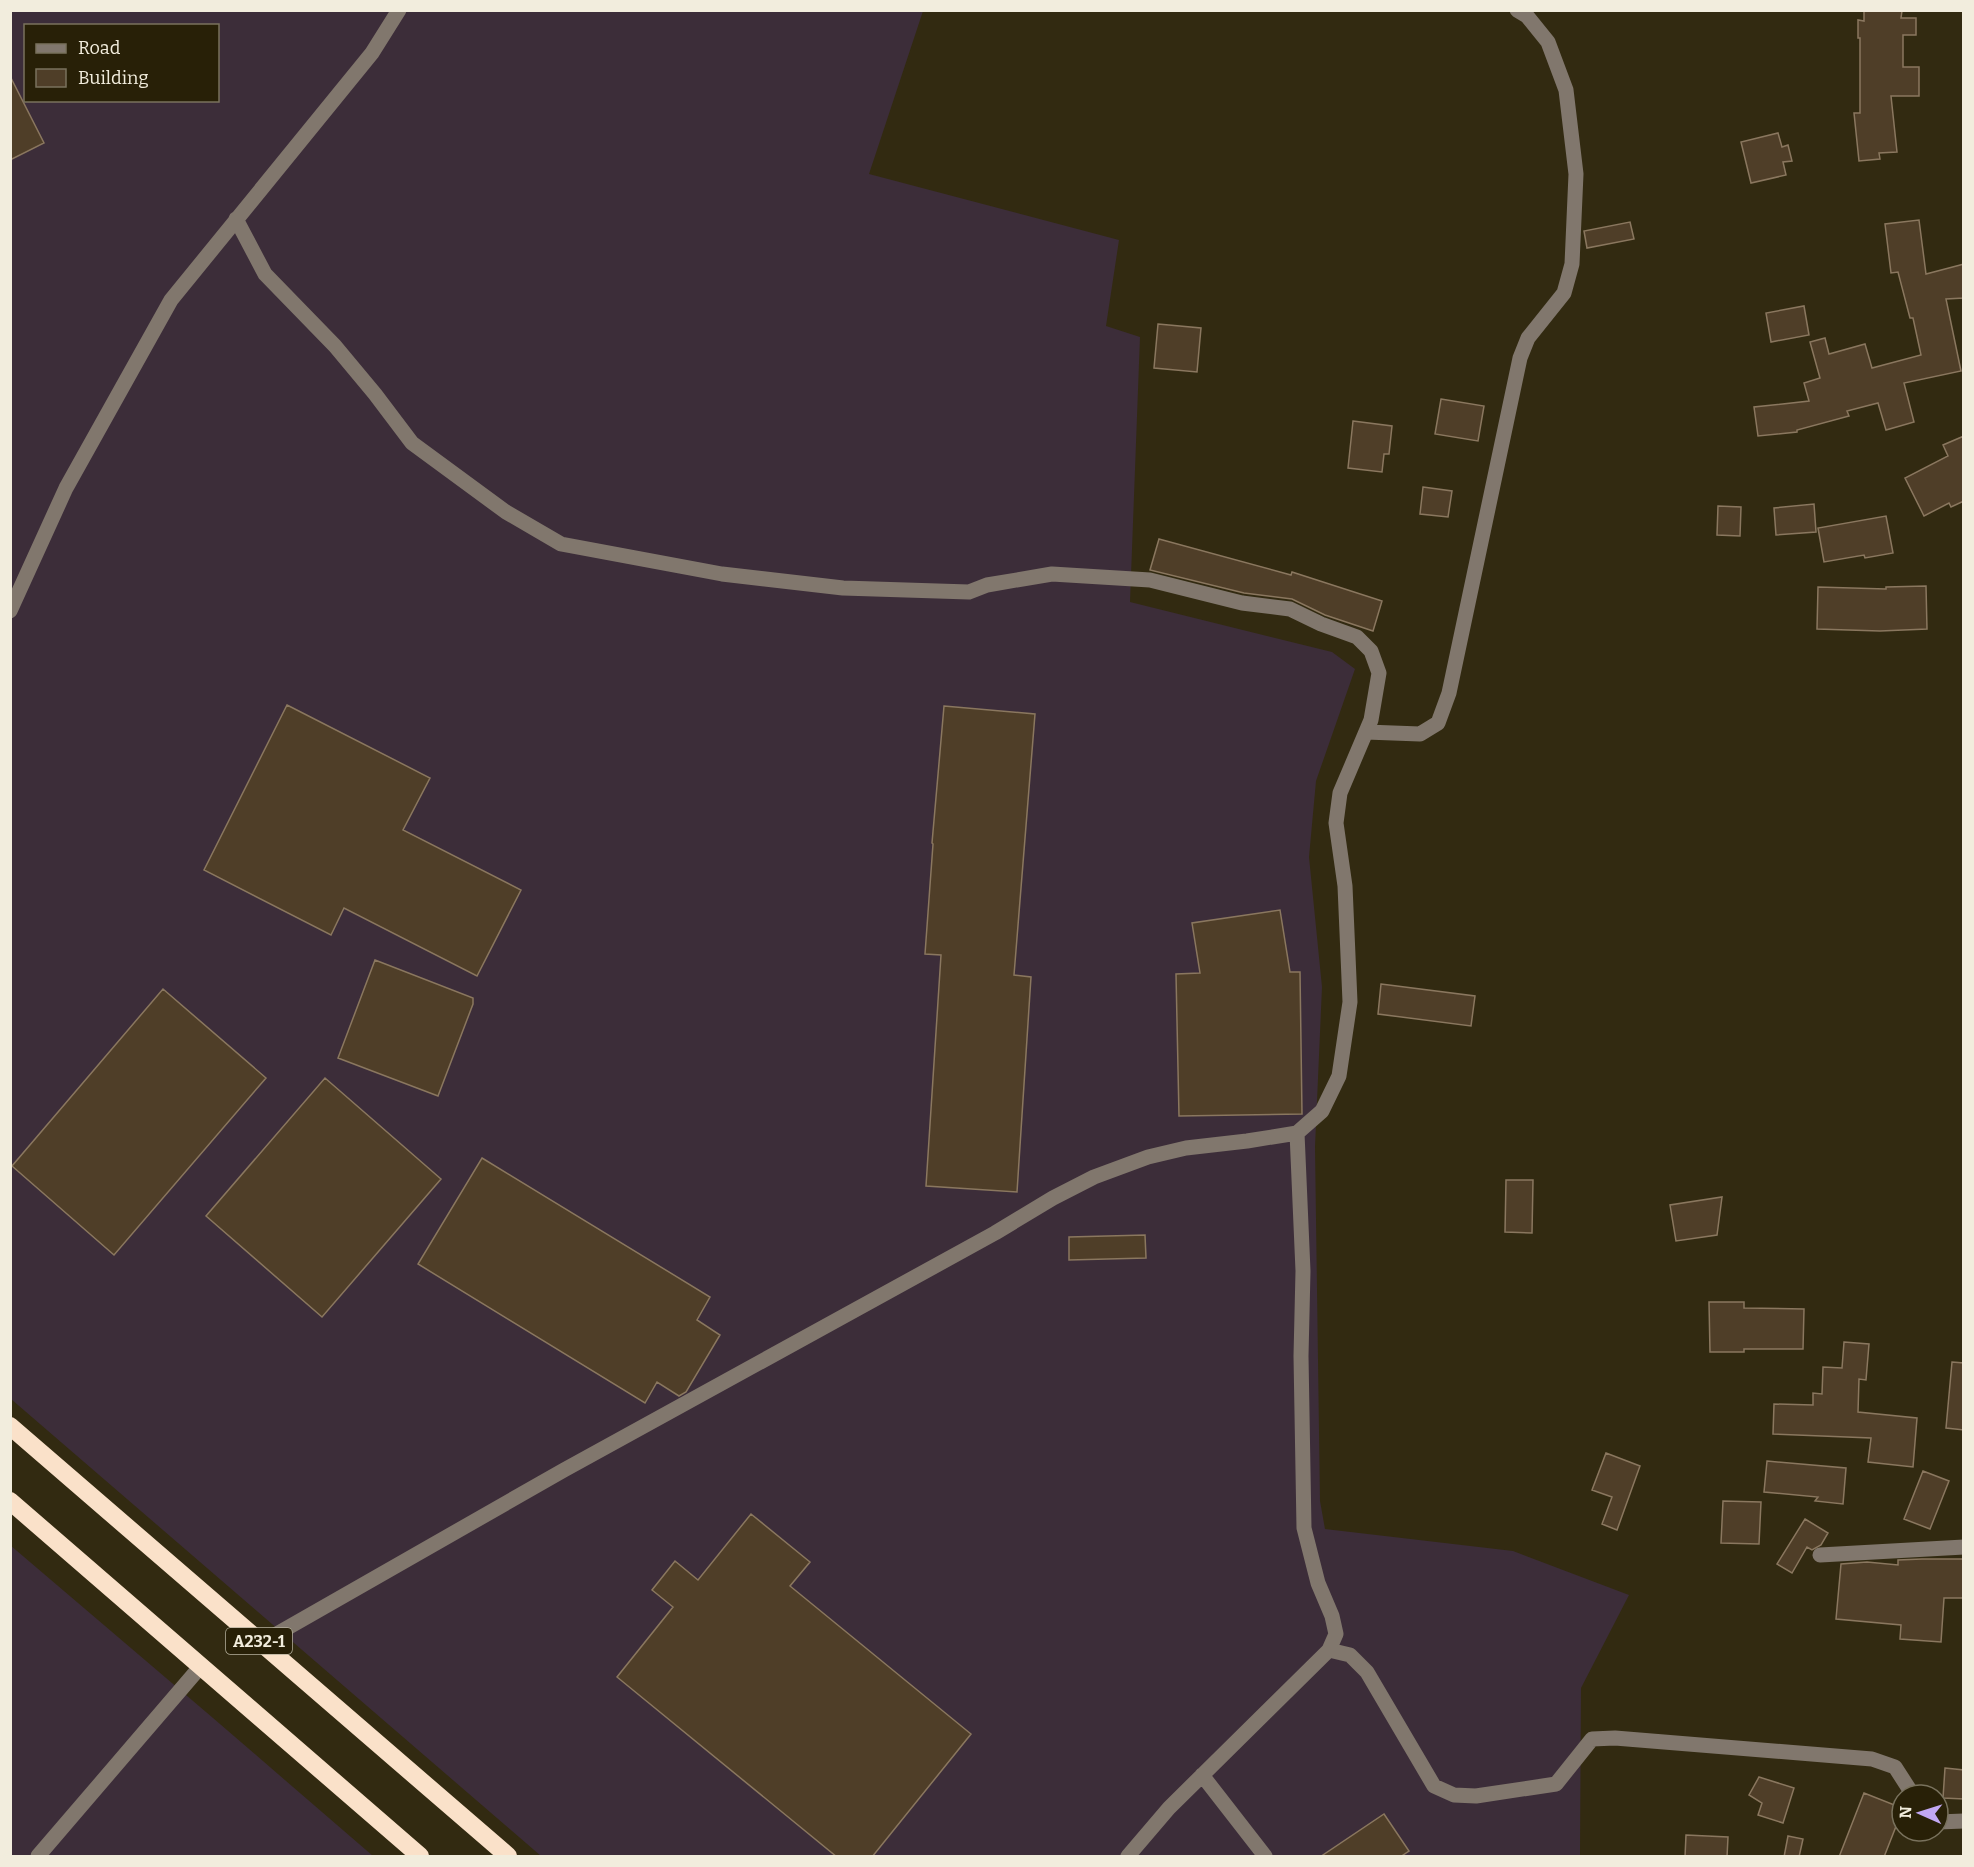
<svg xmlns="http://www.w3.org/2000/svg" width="1974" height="1867" font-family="Bitter,serif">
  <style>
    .industrial { fill: #3c2d39; fill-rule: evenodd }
    .building { fill: #4f3e28; stroke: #8a775f; stroke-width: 1.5 }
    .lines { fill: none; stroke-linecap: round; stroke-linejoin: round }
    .minor { stroke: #81776d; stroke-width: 15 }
    .highway { stroke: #fae1c9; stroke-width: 18 }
    .labels { text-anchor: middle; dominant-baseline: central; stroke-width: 4.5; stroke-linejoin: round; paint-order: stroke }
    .shield { fill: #282007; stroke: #b5b09d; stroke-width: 1.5 }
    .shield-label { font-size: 16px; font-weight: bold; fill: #f2eddd }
  </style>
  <rect width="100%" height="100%" fill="#322a11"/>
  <!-- industrial -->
  <path class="industrial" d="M 11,11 L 923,11 L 869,174 L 1119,240 L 1106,326 L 1140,337 L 1130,602 L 1332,652 L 1355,669 L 1316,781 L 1309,857 L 1322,987 L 1315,1147 L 1320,1501 L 1325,1529 L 1513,1551 L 1629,1595 L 1581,1688 L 1580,1856 L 541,1856 L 11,1399 ZM 26,26 L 218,26 L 218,100 L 26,100 Z
    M 10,1545 L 213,1718 L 373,1856 L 11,1856 Z"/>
  <!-- building -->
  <path class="building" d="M 1864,10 L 1902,11 L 1901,18 L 1916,18 L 1916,35 L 1903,35 L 1903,67 L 1919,67 L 1919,96 L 1891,96 L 1897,152 L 1879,153 L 1880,159 L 1859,161 L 1854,113 L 1860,113 L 1860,38 L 1858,38 L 1858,20 L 1864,21 Z
    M 10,76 L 44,143 L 10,160 Z
    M 1778,133 L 1782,147 L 1788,145 L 1792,161 L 1783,162 L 1786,175 L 1751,183 L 1741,142 Z
    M 1919,220 L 1926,274 L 1964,264 L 1964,298 L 1946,299 L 1961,371 L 1904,383 L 1914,422 L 1886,430 L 1878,403 L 1847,411 L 1849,416 L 1797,430 L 1797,432 L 1758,436 L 1754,407 L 1809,401 L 1804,383 L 1820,378 L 1810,342 L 1825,338 L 1829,354 L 1865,344 L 1872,368 L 1921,355 L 1913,318 L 1910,318 L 1898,272 L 1891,273 L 1885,224 Z
    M 1630,222 L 1634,239 L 1587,248 L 1584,231 Z
    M 1804,306 L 1809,335 L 1771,342 L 1766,313 Z
    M 1158,324 L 1201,328 L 1197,372 L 1154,368 Z
    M 1441,399 L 1484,406 L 1478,441 L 1435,434 Z
    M 1353,421 L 1392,426 L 1389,454 L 1384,454 L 1382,472 L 1348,468 Z
    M 1964,436 L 1964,501 L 1951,507 L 1949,503 L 1924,516 L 1905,478 L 1948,456 L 1943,445 Z
    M 1423,487 L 1452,491 L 1448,517 L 1420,514 Z
    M 1814,504 L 1816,532 L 1776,535 L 1774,508 Z
    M 1718,506 L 1741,507 L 1740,536 L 1717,535 Z
    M 1886,516 L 1893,553 L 1865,558 L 1864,555 L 1824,562 L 1818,528 Z
    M 1159,539 L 1291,575 L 1292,572 L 1382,601 L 1373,631 L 1325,615 L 1292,599 L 1244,593 L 1150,570 Z
    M 1926,586 L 1927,629 L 1880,631 L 1817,629 L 1818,587 L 1886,589 L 1886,587 Z
    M 287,705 L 430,778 L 403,830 L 521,890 L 477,976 L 344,908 L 331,935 L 204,870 Z
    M 944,706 L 1035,714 L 1014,975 L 1031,977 L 1017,1192 L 926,1186 L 941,955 L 925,954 L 933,844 L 932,843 Z
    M 1280,910 L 1290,972 L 1300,972 L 1302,1114 L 1179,1116 L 1176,974 L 1200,973 L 1192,923 Z
    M 375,960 L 473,998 L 473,1004 L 438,1096 L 338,1058 Z
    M 1381,984 L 1475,996 L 1471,1026 L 1378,1014 Z
    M 163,989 L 266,1078 L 114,1255 L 12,1166 Z
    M 325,1078 L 441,1179 L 322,1317 L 206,1216 Z
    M 482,1158 L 710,1297 L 697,1320 L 720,1335 L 686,1392 L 679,1396 L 657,1382 L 645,1403 L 418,1264 Z
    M 1506,1180 L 1533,1180 L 1532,1233 L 1505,1232 Z
    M 1722,1197 L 1717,1235 L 1676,1241 L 1670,1205 Z
    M 1145,1235 L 1146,1258 L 1069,1260 L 1069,1237 Z
    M 1709,1302 L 1744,1302 L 1744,1308 L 1804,1309 L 1803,1349 L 1744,1349 L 1744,1352 L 1710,1352 Z
    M 1844,1342 L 1869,1344 L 1866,1380 L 1859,1379 L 1858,1412 L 1917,1418 L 1913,1467 L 1868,1462 L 1871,1438 L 1773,1434 L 1774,1404 L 1813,1405 L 1813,1393 L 1822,1394 L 1823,1367 L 1842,1368 Z
    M 1952,1362 L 1964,1363 L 1964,1430 L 1946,1428 Z
    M 1606,1453 L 1640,1466 L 1617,1530 L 1602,1524 L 1612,1497 L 1592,1490 Z
    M 1767,1461 L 1846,1468 L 1843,1504 L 1815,1501 L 1818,1497 L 1764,1492 Z
    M 1923,1471 L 1949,1481 L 1930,1529 L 1904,1519 Z
    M 1723,1501 L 1761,1502 L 1759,1544 L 1721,1543 Z
    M 751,1514 L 810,1562 L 790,1586 L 971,1734 L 872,1857 L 837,1857 L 617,1677 L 673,1607 L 652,1590 L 675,1561 L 698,1580 Z
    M 1805,1519 L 1828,1533 L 1821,1545 L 1812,1550 L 1807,1547 L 1792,1573 L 1777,1564 Z
    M 1922,1559 L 1964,1559 L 1964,1598 L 1944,1598 L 1941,1642 L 1900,1639 L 1901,1625 L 1836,1619 L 1841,1564 L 1867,1562 L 1898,1565 L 1898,1560 Z
    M 1945,1768 L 1964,1770 L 1964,1799 L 1943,1798 Z
    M 1759,1777 L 1794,1788 L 1783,1823 L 1758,1815 L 1762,1803 L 1749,1795 Z
    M 1864,1793 L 1902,1808 L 1902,1811 L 1884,1857 L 1839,1857 Z
    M 1384,1814 L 1409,1851 L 1400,1857 L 1320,1857 Z
    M 1686,1835 L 1728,1837 L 1727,1857 L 1685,1857 Z
    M 1788,1836 L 1803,1839 L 1799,1857 L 1784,1857 Z"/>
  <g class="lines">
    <!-- minor -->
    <path class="minor" d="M 236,219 L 265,274 L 335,346 L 375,394 L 412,443 L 506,512 L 561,544 L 722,574 L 843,588 L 969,592 L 987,585 L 1052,574 L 1150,580 L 1242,603 L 1290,609 L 1321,624 L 1357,637 L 1371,651 L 1379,673 L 1371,720 L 1340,793 L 1336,823 L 1345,886 L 1350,1002 L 1339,1076 L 1322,1111 L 1297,1133 L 1247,1141 L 1186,1148 L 1148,1157 L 1094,1177 L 1053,1198 L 995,1233 L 564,1470 L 261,1643
      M 10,611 L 66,488 L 171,300 L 372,53 L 399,10
      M 1366,732 L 1420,734 L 1438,723 L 1449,693 L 1520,358 L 1528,338 L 1564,293 L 1572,264 L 1576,174 L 1566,90 L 1548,42 L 1527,16 L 1517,10
      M 1820,1555 L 1964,1547
      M 1329,1650 L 1350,1655 L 1367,1672 L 1434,1786 L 1454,1795 L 1476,1796 L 1556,1784 L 1592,1739 L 1615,1738 L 1872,1759 L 1895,1767 L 1913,1795
      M 1202,1775 L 1265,1856
      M 1938,1822 L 1964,1821
      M 38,1856 L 201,1666
      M 1128,1856 L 1169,1808 L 1329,1650 L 1336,1634 L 1332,1616 L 1318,1583 L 1304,1528 L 1301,1356 L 1303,1271 L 1297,1133"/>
    <!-- highway -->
    <path class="highway" d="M 10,1426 L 508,1856
      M 10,1501 L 420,1856"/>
  </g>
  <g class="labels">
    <!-- shield labels -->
    <rect class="shield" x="226" y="1628" width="66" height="26" rx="4.5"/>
    <g class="shield-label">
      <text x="259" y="1641">A232-1</text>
    </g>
  </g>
  <!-- border -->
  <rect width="1974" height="1867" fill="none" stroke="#f2eddd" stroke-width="24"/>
  <!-- legend -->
  <rect x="24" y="24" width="195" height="78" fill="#282007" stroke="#79725d" stroke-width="1.5"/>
  <rect x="36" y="44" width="30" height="9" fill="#81776d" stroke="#79725d" stroke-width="1.5"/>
  <text x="78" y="54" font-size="18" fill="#f2eddd">Road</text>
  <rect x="36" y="69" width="30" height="18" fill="#4f3e28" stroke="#79725d" stroke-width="1.5"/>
  <text x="78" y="84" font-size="18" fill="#f2eddd">Building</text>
  <!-- north arrow -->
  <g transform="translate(1920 1813) rotate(273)"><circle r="28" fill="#282007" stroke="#79725d" stroke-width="1.5"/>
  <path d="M0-4.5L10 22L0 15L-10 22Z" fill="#c2a8f3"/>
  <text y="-9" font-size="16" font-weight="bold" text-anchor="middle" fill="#f2eddd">N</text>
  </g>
</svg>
